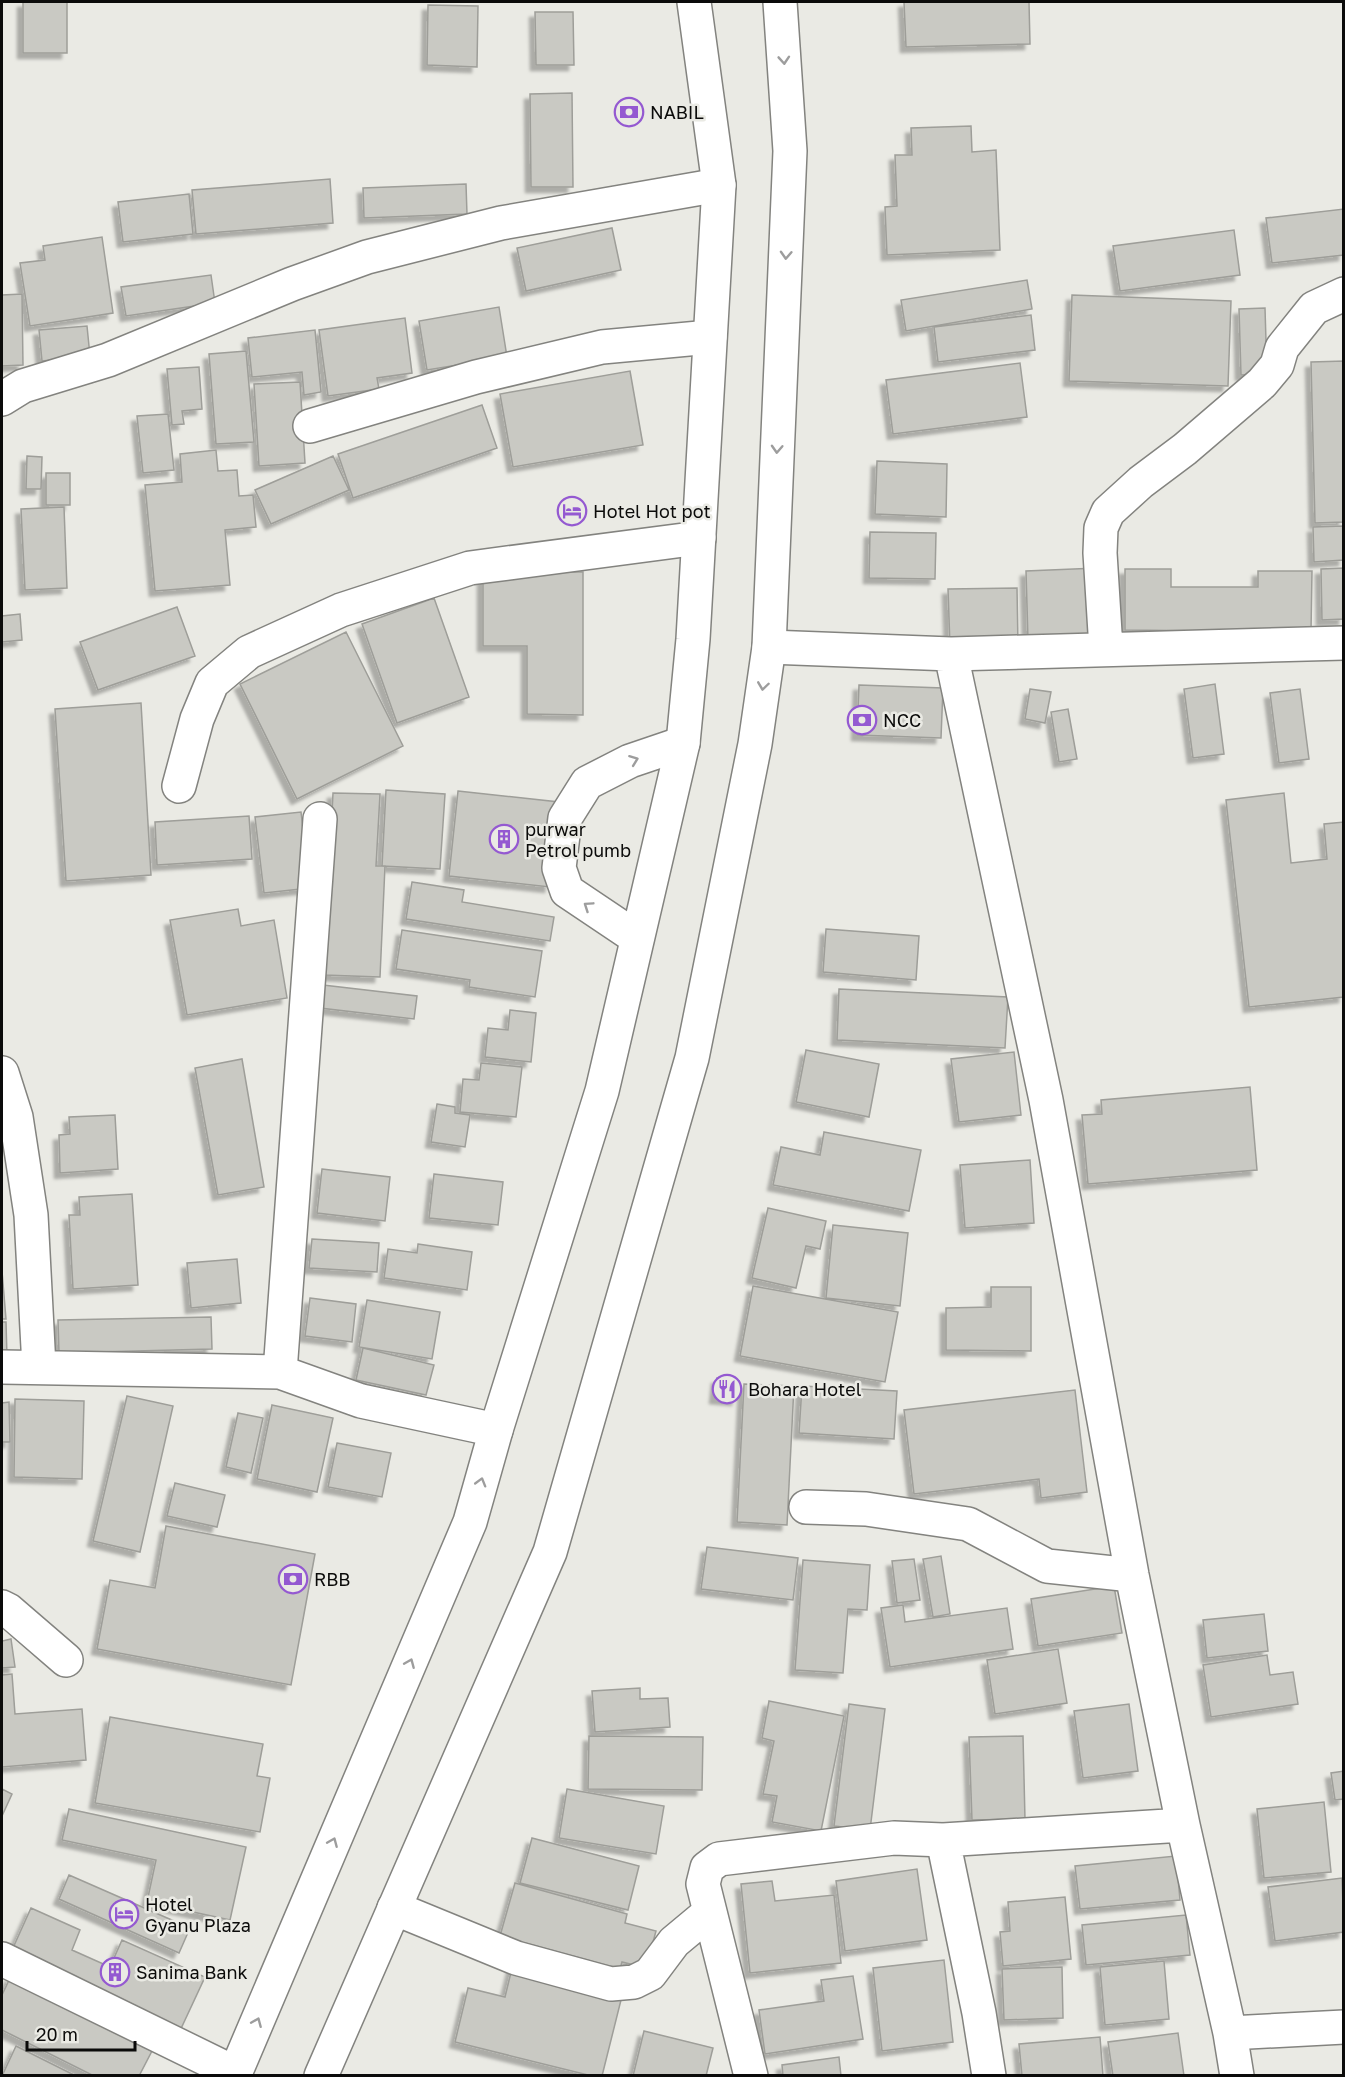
<svg xmlns="http://www.w3.org/2000/svg" width="1345" height="2077" font-family="'Golos Text',sans-serif">
  <style>
    .building { fill: #c9c9c3; stroke: #9e9e99; stroke-width: 1.5; filter: url(#shadow) }
    .lines { fill: none; stroke-linecap: round; stroke-linejoin: round }
    .minor-casing { stroke: #83837f; stroke-width: 36 }
    .highway-casing { stroke: #83837f; stroke-width: 36 }
    .minor { stroke: #fff; stroke-width: 33 }
    .highway { stroke: #fff; stroke-width: 33 }
    .oneway { stroke: #9d9d9d }
    .labels { text-anchor: middle; dominant-baseline: central; stroke-width: 5; stroke-linejoin: round; paint-order: stroke }
    .poi-label { font-size: 18px; fill: #0b0b0a; stroke: #eaeae4; text-anchor: start }
  </style>
  <defs>
    <filter id="shadow"><feDropShadow dx="-5.5" dy="5.5" stdDeviation="1.5" flood-color="#0004"/></filter>
  </defs>
  <rect width="100%" height="100%" fill="#eaeae4"/>
  <!-- building -->
  <path class="building" d="M 23,2 L 67,2 L 67,53 L 23,53 Z
    M 904,2 L 1029,2 L 1030,44 L 906,47 Z
    M 428,5 L 478,6 L 477,67 L 427,65 Z
    M 535,12 L 573,12 L 574,65 L 536,65 Z
    M 572,93 L 573,187 L 531,187 L 530,94 Z
    M 971,126 L 972,152 L 996,150 L 1000,250 L 887,255 L 885,207 L 897,206 L 895,155 L 912,155 L 911,128 Z
    M 330,179 L 333,223 L 196,234 L 192,190 Z
    M 466,184 L 467,214 L 364,218 L 363,188 Z
    M 189,194 L 193,234 L 123,242 L 118,202 Z
    M 1344,209 L 1344,255 L 1272,263 L 1266,218 Z
    M 612,228 L 621,270 L 526,291 L 517,248 Z
    M 1234,230 L 1240,275 L 1120,291 L 1113,246 Z
    M 102,237 L 113,313 L 30,326 L 20,263 L 45,260 L 43,246 Z
    M 211,275 L 215,303 L 126,316 L 121,287 Z
    M 1027,280 L 1032,309 L 906,331 L 901,300 Z
    M 22,294 L 23,365 L 2,366 L 2,295 Z
    M 1072,295 L 1231,301 L 1228,386 L 1069,381 Z
    M 499,307 L 507,357 L 427,370 L 419,321 Z
    M 1265,308 L 1267,374 L 1241,375 L 1239,309 Z
    M 1031,315 L 1035,350 L 938,362 L 934,327 Z
    M 405,318 L 412,373 L 377,378 L 379,389 L 328,396 L 319,330 Z
    M 87,326 L 90,356 L 42,361 L 39,330 Z
    M 315,330 L 321,392 L 304,395 L 302,372 L 252,377 L 248,338 Z
    M 246,351 L 254,442 L 216,444 L 209,354 Z
    M 1344,361 L 1344,522 L 1315,523 L 1311,362 Z
    M 1020,363 L 1027,417 L 893,434 L 886,380 Z
    M 199,367 L 202,409 L 182,411 L 184,424 L 172,425 L 167,369 Z
    M 630,371 L 643,445 L 513,467 L 500,394 Z
    M 300,382 L 305,463 L 259,466 L 254,384 Z
    M 482,405 L 497,448 L 353,498 L 338,454 Z
    M 168,414 L 174,470 L 143,473 L 137,416 Z
    M 216,450 L 218,471 L 237,470 L 239,496 L 253,495 L 256,527 L 225,530 L 230,585 L 155,591 L 145,485 L 182,482 L 180,454 Z
    M 27,456 L 42,457 L 41,489 L 26,489 Z
    M 333,456 L 349,490 L 271,524 L 255,490 Z
    M 877,461 L 947,464 L 946,517 L 875,514 Z
    M 46,473 L 70,473 L 70,505 L 46,505 Z
    M 64,507 L 67,588 L 25,590 L 21,509 Z
    M 1344,526 L 1344,560 L 1314,562 L 1313,527 Z
    M 870,532 L 936,533 L 935,579 L 869,578 Z
    M 1097,568 L 1100,637 L 1028,640 L 1026,571 Z
    M 1344,568 L 1344,619 L 1322,620 L 1321,569 Z
    M 1125,569 L 1171,569 L 1171,587 L 1258,587 L 1258,571 L 1312,571 L 1311,632 L 1125,630 Z
    M 483,572 L 583,572 L 583,715 L 527,714 L 527,646 L 483,646 Z
    M 1017,588 L 1018,646 L 950,647 L 948,589 Z
    M 434,598 L 469,697 L 397,723 L 362,624 Z
    M 177,607 L 195,656 L 98,690 L 80,642 Z
    M 20,614 L 22,640 L 2,642 L 2,616 Z
    M 346,632 L 403,746 L 297,799 L 240,684 Z
    M 1215,684 L 1224,754 L 1193,758 L 1184,689 Z
    M 859,685 L 943,688 L 941,738 L 857,735 Z
    M 1030,689 L 1051,692 L 1045,723 L 1025,719 Z
    M 1300,689 L 1309,759 L 1279,763 L 1270,693 Z
    M 141,703 L 151,875 L 66,881 L 55,709 Z
    M 1068,709 L 1077,759 L 1059,762 L 1051,712 Z
    M 386,790 L 445,794 L 440,869 L 382,866 Z
    M 458,791 L 559,802 L 550,887 L 449,876 Z
    M 333,793 L 380,794 L 376,866 L 385,866 L 380,977 L 324,975 Z
    M 1284,793 L 1291,863 L 1327,859 L 1324,824 L 1344,822 L 1344,997 L 1249,1007 L 1226,800 Z
    M 301,812 L 310,888 L 264,893 L 255,817 Z
    M 249,816 L 252,859 L 157,865 L 155,822 Z
    M 412,882 L 464,890 L 462,902 L 554,917 L 550,941 L 406,919 Z
    M 238,909 L 241,926 L 274,920 L 287,998 L 187,1015 L 170,920 Z
    M 826,929 L 919,936 L 916,980 L 823,972 Z
    M 402,930 L 542,951 L 535,997 L 469,987 L 470,980 L 396,969 Z
    M 323,985 L 417,996 L 414,1019 L 320,1008 Z
    M 839,989 L 1008,997 L 1005,1048 L 837,1040 Z
    M 510,1010 L 536,1013 L 531,1062 L 485,1057 L 488,1028 L 508,1030 Z
    M 806,1050 L 879,1064 L 869,1117 L 796,1102 Z
    M 1014,1052 L 1021,1115 L 959,1122 L 951,1059 Z
    M 242,1059 L 264,1187 L 218,1195 L 195,1068 Z
    M 481,1063 L 522,1067 L 516,1117 L 460,1112 L 463,1079 L 479,1080 Z
    M 1250,1087 L 1257,1170 L 1088,1184 L 1082,1115 L 1102,1114 L 1101,1100 Z
    M 437,1104 L 455,1107 L 455,1113 L 470,1115 L 465,1147 L 431,1142 Z
    M 115,1115 L 118,1169 L 60,1173 L 59,1135 L 70,1134 L 69,1117 Z
    M 824,1132 L 921,1150 L 909,1211 L 773,1185 L 781,1147 L 820,1155 Z
    M 1030,1160 L 1034,1223 L 965,1228 L 960,1165 Z
    M 322,1169 L 390,1177 L 385,1221 L 317,1213 Z
    M 434,1174 L 503,1182 L 498,1225 L 429,1218 Z
    M 132,1194 L 138,1285 L 73,1289 L 69,1215 L 80,1215 L 79,1197 Z
    M 768,1208 L 826,1221 L 820,1249 L 806,1246 L 796,1288 L 752,1278 Z
    M 833,1225 L 908,1233 L 900,1306 L 826,1298 Z
    M 312,1239 L 379,1243 L 377,1272 L 309,1268 Z
    M 418,1244 L 472,1252 L 467,1290 L 384,1278 L 388,1249 L 417,1253 Z
    M 237,1259 L 241,1303 L 191,1308 L 187,1263 Z
    M 2,1271 L 6,1319 L 2,1319 Z
    M 753,1286 L 898,1312 L 885,1382 L 740,1356 Z
    M 991,1287 L 1031,1287 L 1031,1351 L 946,1350 L 946,1308 L 991,1307 Z
    M 310,1298 L 356,1304 L 352,1342 L 305,1336 Z
    M 367,1300 L 440,1312 L 432,1359 L 359,1347 Z
    M 211,1317 L 212,1349 L 59,1353 L 58,1320 Z
    M 2,1322 L 6,1322 L 7,1357 L 2,1358 Z
    M 363,1348 L 434,1365 L 426,1395 L 356,1380 Z
    M 717,1378 L 739,1381 L 737,1400 L 715,1398 Z
    M 744,1384 L 794,1386 L 787,1525 L 737,1522 Z
    M 802,1386 L 897,1391 L 894,1439 L 799,1433 Z
    M 1075,1390 L 1087,1492 L 1041,1498 L 1039,1479 L 914,1494 L 904,1410 Z
    M 127,1396 L 173,1406 L 140,1552 L 93,1541 Z
    M 15,1399 L 84,1401 L 82,1479 L 14,1477 Z
    M 9,1402 L 10,1442 L 2,1442 L 2,1403 Z
    M 272,1405 L 333,1418 L 317,1492 L 257,1479 Z
    M 238,1413 L 263,1418 L 251,1473 L 226,1467 Z
    M 337,1443 L 391,1453 L 382,1497 L 328,1487 Z
    M 175,1483 L 225,1495 L 217,1527 L 167,1516 Z
    M 166,1526 L 315,1554 L 291,1685 L 97,1649 L 110,1580 L 155,1588 Z
    M 707,1547 L 798,1558 L 793,1600 L 701,1589 Z
    M 941,1556 L 950,1614 L 933,1617 L 923,1559 Z
    M 914,1559 L 920,1600 L 897,1603 L 892,1561 Z
    M 803,1560 L 870,1565 L 867,1610 L 848,1609 L 843,1673 L 795,1670 Z
    M 1114,1586 L 1122,1633 L 1038,1646 L 1031,1599 Z
    M 903,1605 L 905,1622 L 1007,1608 L 1013,1649 L 890,1667 L 881,1608 Z
    M 1264,1614 L 1268,1651 L 1207,1658 L 1203,1620 Z
    M 11,1639 L 15,1667 L 2,1668 L 2,1641 Z
    M 1058,1649 L 1067,1703 L 995,1714 L 987,1660 Z
    M 1267,1655 L 1270,1675 L 1293,1672 L 1298,1704 L 1211,1717 L 1203,1665 Z
    M 12,1674 L 15,1714 L 82,1709 L 86,1760 L 2,1767 L 2,1675 Z
    M 640,1688 L 640,1699 L 668,1698 L 670,1727 L 595,1732 L 592,1691 Z
    M 769,1701 L 844,1716 L 821,1831 L 772,1822 L 777,1796 L 763,1794 L 774,1741 L 762,1738 Z
    M 849,1704 L 885,1709 L 870,1830 L 834,1826 Z
    M 1129,1704 L 1138,1771 L 1083,1778 L 1074,1711 Z
    M 110,1717 L 263,1744 L 257,1776 L 270,1778 L 260,1832 L 95,1803 Z
    M 589,1736 L 703,1737 L 702,1790 L 588,1789 Z
    M 1023,1736 L 1025,1819 L 972,1820 L 969,1737 Z
    M 1344,1771 L 1344,1799 L 1335,1800 L 1331,1773 Z
    M 2,1789 L 12,1794 L 2,1816 Z
    M 567,1789 L 664,1806 L 656,1854 L 559,1838 Z
    M 1324,1802 L 1331,1872 L 1264,1878 L 1257,1809 Z
    M 69,1809 L 246,1847 L 230,1920 L 147,1902 L 156,1860 L 62,1840 Z
    M 532,1838 L 639,1866 L 628,1910 L 520,1883 Z
    M 1176,1856 L 1180,1900 L 1080,1909 L 1075,1866 Z
    M 917,1869 L 927,1940 L 845,1951 L 836,1881 Z
    M 69,1875 L 190,1928 L 179,1953 L 59,1899 Z
    M 1342,1878 L 1344,1932 L 1275,1941 L 1268,1887 Z
    M 772,1881 L 775,1901 L 834,1895 L 841,1963 L 750,1973 L 741,1884 Z
    M 515,1883 L 627,1914 L 625,1923 L 656,1931 L 646,1968 L 622,1962 L 620,1969 L 500,1936 Z
    M 1065,1897 L 1071,1959 L 1003,1966 L 1000,1932 L 1010,1931 L 1008,1902 Z
    M 31,1908 L 80,1930 L 72,1950 L 110,1967 L 122,1940 L 205,1977 L 178,2035 L 8,1959 Z
    M 1186,1915 L 1190,1955 L 1086,1965 L 1082,1925 Z
    M 944,1960 L 953,2042 L 882,2051 L 873,1968 Z
    M 1164,1961 L 1169,2019 L 1105,2025 L 1100,1967 Z
    M 513,1964 L 623,1992 L 602,2076 L 592,2076 L 455,2042 L 468,1988 L 505,1997 Z
    M 1062,1967 L 1063,2018 L 1004,2020 L 1002,1969 Z
    M 11,1976 L 154,2047 L 139,2076 L 94,2076 L 2,2030 L 2,1995 Z
    M 853,1976 L 863,2039 L 765,2054 L 759,2010 L 824,2001 L 821,1980 Z
    M 644,2031 L 713,2048 L 706,2076 L 633,2076 Z
    M 1178,2033 L 1184,2076 L 1113,2076 L 1108,2042 Z
    M 1100,2037 L 1103,2076 L 1022,2076 L 1019,2044 Z
    M 16,2046 L 76,2076 L 2,2076 Z
    M 839,2057 L 841,2076 L 783,2076 L 782,2065 Z"/>
  <g class="lines">
    <!-- minor casing -->
    <g class="minor-casing">
      <path id="minor" d="M 2,399 L 23,386 L 108,360 L 292,284 L 367,257 L 501,223 L 719,185
        M 310,426 L 476,377 L 602,347 L 710,337
        M 769,647 L 951,654 L 1344,643
        M 1106,649 L 1100,553 L 1101,528 L 1108,512 L 1141,482 L 1185,449 L 1262,383 L 1277,365 L 1282,348 L 1314,308 L 1344,294
        M 951,654 L 1046,1100 L 1132,1575 L 1183,1825 L 1230,2033 L 1237,2076
        M 179,786 L 197,719 L 212,683 L 249,652 L 341,610 L 470,568 L 699,538
        M 637,938 L 567,891 L 559,868 L 565,818 L 587,783 L 630,761 L 683,743
        M 2,1073 L 16,1117 L 31,1215 L 39,1367
        M 2,1367 L 280,1372 L 361,1401 L 496,1430
        M 280,1372 L 320,819
        M 806,1507 L 866,1509 L 968,1524 L 1047,1566 L 1132,1575
        M 2,1607 L 8,1610 L 66,1660
        M 943,1840 L 1183,1825
        M 394,1908 L 516,1958 L 611,1984 L 634,1982 L 650,1974 L 674,1942 L 710,1912
        M 2,1959 L 235,2073
        M 1230,2033 L 1344,2027
        M 751,2076 L 703,1884 L 707,1868 L 719,1859 L 894,1838 L 943,1840 L 979,2013 L 989,2076"/>
    </g>
    <!-- highway casing -->
    <g class="highway-casing">
      <path id="highway" d="M 234,2076 L 470,1522 L 496,1430 L 602,1091 L 683,743 L 693,639 L 719,185 L 694,2
        M 321,2076 L 550,1552 L 692,1058 L 755,744 L 769,647 L 790,151 L 780,2"/>
    </g>
    <!-- minor -->
    <use href="#minor" class="minor"/>
    <!-- highway -->
    <use href="#highway" class="highway"/>
  </g>
  <!-- one-way arrows -->
  <defs><path id="oneway-chevron" d="M-2-3.5L2.5 0L-2 3.5" fill="none" stroke-width="1.6" stroke-linecap="round" stroke-linejoin="round" transform="scale(1.5)"/></defs>
  <g class="oneway">
    <use href="#oneway-chevron" transform="translate(784 60) rotate(86)"/>
    <use href="#oneway-chevron" transform="translate(786 255) rotate(93)"/>
    <use href="#oneway-chevron" transform="translate(777 449) rotate(93)"/>
    <use href="#oneway-chevron" transform="translate(763 686) rotate(98)"/>
    <use href="#oneway-chevron" transform="translate(634 760) rotate(-21)"/>
    <use href="#oneway-chevron" transform="translate(588 906) rotate(-146)"/>
    <use href="#oneway-chevron" transform="translate(481 1482) rotate(-74)"/>
    <use href="#oneway-chevron" transform="translate(410 1663) rotate(-67)"/>
    <use href="#oneway-chevron" transform="translate(333 1842) rotate(-67)"/>
    <use href="#oneway-chevron" transform="translate(257 2022) rotate(-67)"/>
  </g>
  <!-- icons -->
  <defs>
    <g id="bank-ring" transform="scale(1.5)"><circle r="9.5" fill="#eaeae4" stroke="#9459d1" stroke-width="1.5"/><path d="M-6-4H6V4H-6ZM0-2.3a2.3 2.3 0 1 0 0 4.6a2.3 2.3 0 1 0 0-4.6Z" fill="#9459d1"/></g>
    <g id="hotel-ring" transform="scale(1.5)"><circle r="9.5" fill="#eaeae4" stroke="#9459d1" stroke-width="1.5"/><path d="M-6-4.5h1.5V1H6V5H4.5V3h-9V5H-6ZM-4 0a1.8 1.8 0 1 1 3.6 0ZM.5 0V-2.5h3Q6-2.5 6 0Z" fill="#9459d1"/></g>
    <g id="building-ring" transform="scale(1.5)"><circle r="9.5" fill="#eaeae4" stroke="#9459d1" stroke-width="1.5"/><path d="M-4-6H4V6H1V3H-1V6H-4ZM-2.5-4.3h1.7v1.8h-1.7ZM.8-4.3h1.7v1.8H.8ZM-2.5-1h1.7V.8h-1.7ZM.8-1h1.7V.8H.8Z" fill="#9459d1"/></g>
    <g id="restaurant-ring" transform="scale(1.5)"><circle r="9.5" fill="#eaeae4" stroke="#9459d1" stroke-width="1.5"/><path d="M-5-6h1v4h1v-4h1v4h1v-4h1v5L-1.5 .5V6h-2V.5L-5-1ZM5-6V6H3V1.5H1.5Q1.5-4 5-6Z" fill="#9459d1"/></g>
  </defs>
  <g fill-rule="evenodd">
    <use href="#bank-ring" x="629" y="112"/>
    <use href="#hotel-ring" x="572" y="511"/>
    <use href="#bank-ring" x="862" y="720"/>
    <use href="#building-ring" x="504" y="839"/>
    <use href="#restaurant-ring" x="727" y="1389"/>
    <use href="#bank-ring" x="293" y="1579"/>
    <use href="#hotel-ring" x="124" y="1914"/>
    <use href="#building-ring" x="115" y="1972"/>
  </g>
  <g class="labels">
    <!-- poi labels -->
    <g class="poi-label">
      <text x="650" y="112">NABIL</text>
      <text x="593" y="511">Hotel Hot pot</text>
      <text x="883" y="720">NCC</text>
      <text x="525" y="829">purwar<tspan x="525" dy="21">Petrol pumb</tspan></text>
      <text x="748" y="1389">Bohara Hotel</text>
      <text x="314" y="1579">RBB</text>
      <text x="145" y="1904">Hotel<tspan x="145" dy="21">Gyanu Plaza</tspan></text>
      <text x="136" y="1972">Sanima Bank</text>
    </g>
  </g>
  <!-- border -->
  <rect width="1345" height="2077" fill="none" stroke="#0b0b0a" stroke-width="6"/>
  <!-- scale -->
  <path d="M27 2041v9h108v-9" fill="none" stroke="#0b0b0a" stroke-width="3"/>
  <text x="36" y="2041" font-size="18" fill="#0b0b0a" stroke="#eaeae4" stroke-width="4.5" paint-order="stroke">20 m</text>
</svg>
